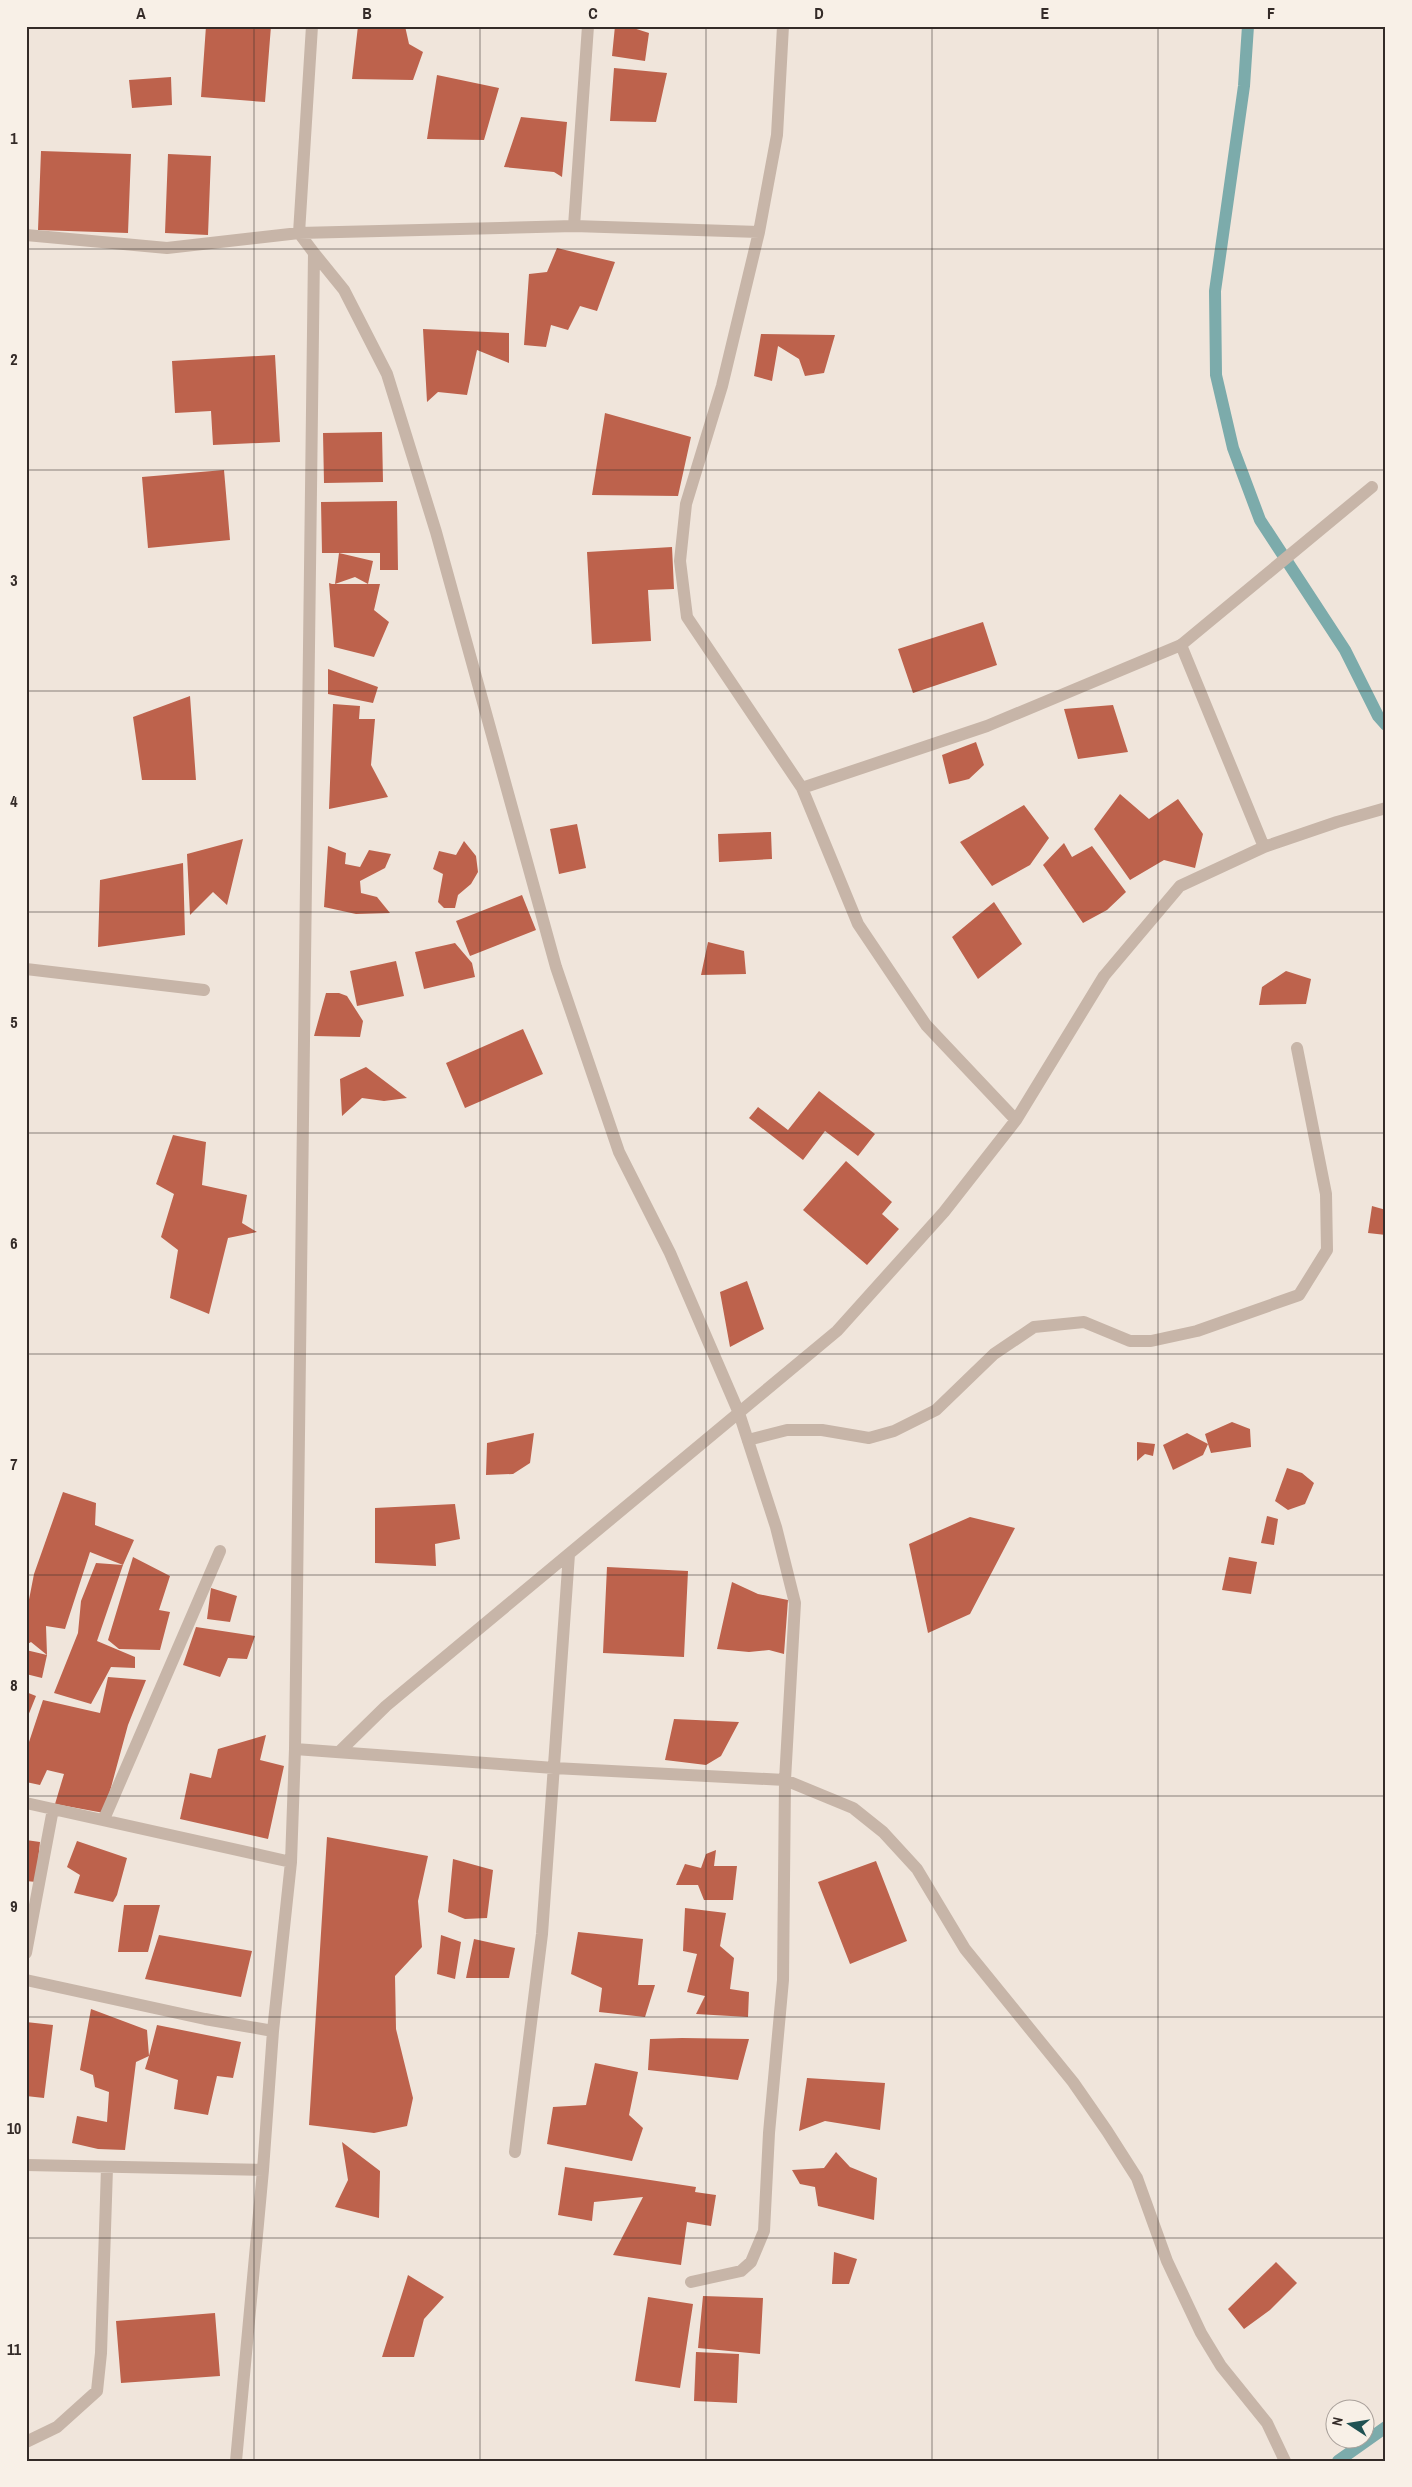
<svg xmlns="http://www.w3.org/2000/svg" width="1412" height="2487" font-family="'Archivo Narrow',sans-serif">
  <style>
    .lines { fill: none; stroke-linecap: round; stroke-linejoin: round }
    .stream { stroke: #7cabab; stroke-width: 12 }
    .building { fill: #bd624c }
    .service { stroke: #c7b5a8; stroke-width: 12 }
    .minor { stroke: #c7b5a8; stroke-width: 12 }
    .grid { fill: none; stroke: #342b28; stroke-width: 1; stroke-opacity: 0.55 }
    .neatline { fill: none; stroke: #342b28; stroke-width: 2 }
    .grid-label { font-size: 16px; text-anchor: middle; font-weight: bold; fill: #342b28 }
  </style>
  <rect width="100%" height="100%" fill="#f0e5db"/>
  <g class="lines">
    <!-- stream -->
    <path class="stream" d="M 1248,26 L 1244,86 L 1215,291 L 1216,375 L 1233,448 L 1260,520 L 1345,650 L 1378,716 L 1386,725
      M 1338,2461 L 1386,2427"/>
  </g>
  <!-- building -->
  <path class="building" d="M 206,26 L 271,26 L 265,102 L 201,97 Z
    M 358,26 L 405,26 L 409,44 L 423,52 L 413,80 L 352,79 Z
    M 615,26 L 627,26 L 649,33 L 645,61 L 612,56 Z
    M 614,68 L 667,73 L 656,122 L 610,121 Z
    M 437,75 L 499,88 L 484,140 L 427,139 Z
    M 171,77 L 172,105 L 132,108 L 129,80 Z
    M 521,117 L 567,122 L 562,177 L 554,172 L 504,167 Z
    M 41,151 L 131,154 L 128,233 L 38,230 Z
    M 168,154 L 211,156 L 208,235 L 165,233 Z
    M 557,248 L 615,262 L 597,311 L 580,306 L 568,330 L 551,325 L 546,347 L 524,345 L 529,274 L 547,272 Z
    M 423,329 L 509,333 L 509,363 L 477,350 L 467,395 L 438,392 L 427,402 Z
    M 761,334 L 835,335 L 824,373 L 805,376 L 799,359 L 778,346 L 772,381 L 754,376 Z
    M 275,355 L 280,442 L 213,445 L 211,411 L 175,413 L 172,361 Z
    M 605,413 L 691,437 L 678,496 L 592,495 Z
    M 382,432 L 383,482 L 324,483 L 323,433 Z
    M 224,470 L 230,540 L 148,548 L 142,477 Z
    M 397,501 L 398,570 L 380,570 L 380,553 L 322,553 L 321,502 Z
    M 672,547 L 674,589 L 648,590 L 651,641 L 592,644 L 587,552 Z
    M 339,553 L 373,561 L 368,584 L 380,584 L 374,610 L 389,622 L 374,657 L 334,647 L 329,583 L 332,584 L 368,584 L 355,577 L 335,584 Z
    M 983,622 L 997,665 L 913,693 L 898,649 Z
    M 328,669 L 378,687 L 373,703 L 328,694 Z
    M 190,696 L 196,780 L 142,780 L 133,717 Z
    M 333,704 L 360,706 L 359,719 L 375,719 L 371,765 L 388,797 L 329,809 Z
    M 1113,705 L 1128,752 L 1078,759 L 1064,709 Z
    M 976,742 L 984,765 L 969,779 L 949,784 L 942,755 Z
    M 1120,794 L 1149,819 L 1178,799 L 1203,834 L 1195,868 L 1164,860 L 1130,880 L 1094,829 Z
    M 1024,805 L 1049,838 L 1030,865 L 992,886 L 960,842 Z
    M 577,824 L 586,868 L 559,874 L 550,829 Z
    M 771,832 L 772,859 L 719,862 L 718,834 Z
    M 243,839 L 227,905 L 213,892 L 190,915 L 187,854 Z
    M 464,841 L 476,856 L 478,872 L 471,884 L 458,895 L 455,908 L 444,908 L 438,902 L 443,874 L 433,869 L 439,851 L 456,855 Z
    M 1064,843 L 1072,857 L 1092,846 L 1126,892 L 1107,910 L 1083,923 L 1043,865 Z
    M 328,846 L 346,853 L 345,864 L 360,867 L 369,850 L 391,854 L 385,868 L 360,881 L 361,893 L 377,897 L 390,913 L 356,914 L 324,907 Z
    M 183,863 L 185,935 L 98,947 L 100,880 Z
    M 522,895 L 536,930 L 470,956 L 456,921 Z
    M 994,902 L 1022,944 L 978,979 L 952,937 Z
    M 708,942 L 744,951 L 746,974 L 701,975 Z
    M 455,943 L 472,963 L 475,977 L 424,989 L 415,952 Z
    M 396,961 L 404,996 L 357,1006 L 350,971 Z
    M 1286,971 L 1311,979 L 1306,1004 L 1259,1005 L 1262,987 Z
    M 326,993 L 339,993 L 347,996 L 363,1021 L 360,1037 L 314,1036 Z
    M 523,1029 L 543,1074 L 465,1108 L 446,1063 Z
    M 366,1067 L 407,1098 L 384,1101 L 362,1098 L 342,1116 L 340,1079 Z
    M 819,1091 L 875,1134 L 858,1156 L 825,1131 L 803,1160 L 749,1118 L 758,1107 L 788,1130 Z
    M 173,1135 L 206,1142 L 202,1185 L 247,1195 L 242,1223 L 257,1232 L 228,1238 L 209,1314 L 170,1298 L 178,1250 L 161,1237 L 174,1194 L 156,1184 Z
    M 846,1161 L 892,1202 L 882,1214 L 899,1229 L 867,1265 L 803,1210 Z
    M 1372,1206 L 1386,1210 L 1386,1235 L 1368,1233 Z
    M 747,1281 L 764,1329 L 730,1347 L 720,1292 Z
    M 1232,1422 L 1250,1429 L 1251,1447 L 1211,1453 L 1208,1444 L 1203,1455 L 1173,1470 L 1163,1445 L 1187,1433 L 1208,1444 L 1205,1434 Z
    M 534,1433 L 530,1463 L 513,1474 L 486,1475 L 487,1443 Z
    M 1137,1442 L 1155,1444 L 1153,1456 L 1145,1454 L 1137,1461 Z
    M 1287,1468 L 1302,1473 L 1314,1483 L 1305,1504 L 1288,1510 L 1275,1501 Z
    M 63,1492 L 96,1503 L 95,1525 L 134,1540 L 123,1565 L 90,1552 L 65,1629 L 46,1626 L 47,1655 L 42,1678 L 26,1674 L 26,1650 L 47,1655 L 31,1642 L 26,1645 L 26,1615 L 34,1574 Z
    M 455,1504 L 460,1539 L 435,1544 L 436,1566 L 375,1563 L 375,1508 Z
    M 1267,1516 L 1278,1519 L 1274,1545 L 1261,1543 Z
    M 970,1517 L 1015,1528 L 970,1614 L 928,1633 L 909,1544 Z
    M 133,1557 L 170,1576 L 159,1610 L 170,1612 L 160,1650 L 119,1649 L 108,1640 Z
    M 1229,1557 L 1257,1562 L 1251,1594 L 1222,1590 Z
    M 96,1563 L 123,1565 L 97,1641 L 135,1657 L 135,1668 L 111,1667 L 91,1704 L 54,1693 L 78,1633 L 81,1601 Z
    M 607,1567 L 688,1571 L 684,1657 L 603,1653 Z
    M 732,1582 L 758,1594 L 788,1600 L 784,1654 L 769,1650 L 749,1652 L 717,1649 Z
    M 211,1588 L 237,1596 L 230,1622 L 207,1619 Z
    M 196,1627 L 255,1636 L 247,1659 L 228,1658 L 220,1677 L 183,1665 Z
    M 108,1677 L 146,1680 L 128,1725 L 104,1813 L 55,1804 L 64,1774 L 47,1770 L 40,1785 L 26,1782 L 26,1751 L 43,1700 L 100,1713 Z
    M 26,1692 L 36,1696 L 26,1721 Z
    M 674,1719 L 739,1722 L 721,1756 L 706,1765 L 665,1760 Z
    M 266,1735 L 260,1760 L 284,1766 L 268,1839 L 180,1819 L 190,1773 L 211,1778 L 218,1749 Z
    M 327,1837 L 428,1856 L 418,1901 L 422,1947 L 395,1976 L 396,2029 L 413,2098 L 407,2126 L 374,2133 L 309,2125 Z
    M 26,1840 L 40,1842 L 36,1882 L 26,1881 Z
    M 77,1841 L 127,1858 L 117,1895 L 113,1902 L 74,1893 L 80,1875 L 67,1867 Z
    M 716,1850 L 714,1866 L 737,1866 L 733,1900 L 704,1900 L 698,1885 L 676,1885 L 685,1864 L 701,1868 L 706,1854 Z
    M 453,1859 L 493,1870 L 487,1918 L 465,1919 L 448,1912 Z
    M 876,1861 L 907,1941 L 850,1964 L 818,1882 Z
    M 124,1905 L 160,1905 L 148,1952 L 118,1952 Z
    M 685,1908 L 726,1913 L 720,1946 L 734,1958 L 730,1989 L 749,1992 L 748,2017 L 696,2014 L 705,1996 L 687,1992 L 697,1954 L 683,1951 Z
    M 578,1932 L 643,1939 L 638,1985 L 655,1985 L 645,2017 L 599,2012 L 602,1988 L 571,1974 Z
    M 159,1935 L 252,1951 L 241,1997 L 145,1979 Z
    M 441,1935 L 461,1942 L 455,1979 L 437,1974 Z
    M 474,1939 L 515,1948 L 509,1978 L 466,1978 Z
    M 91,2009 L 147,2030 L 149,2056 L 157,2025 L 241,2042 L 233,2078 L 217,2076 L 208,2115 L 174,2109 L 178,2080 L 145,2069 L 149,2056 L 136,2062 L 125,2150 L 98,2149 L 72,2143 L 77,2116 L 107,2122 L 109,2092 L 95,2087 L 93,2075 L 80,2070 Z
    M 26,2022 L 53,2025 L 44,2098 L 26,2096 Z
    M 650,2039 L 682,2038 L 749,2039 L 738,2080 L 648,2070 Z
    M 595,2063 L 638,2072 L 629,2115 L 643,2128 L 632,2161 L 547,2144 L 553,2107 L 586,2105 Z
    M 807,2078 L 885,2083 L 880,2130 L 825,2121 L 799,2131 Z
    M 342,2142 L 380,2171 L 379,2218 L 335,2207 L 348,2180 Z
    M 836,2152 L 850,2167 L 877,2178 L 874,2220 L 818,2206 L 815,2187 L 800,2184 L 792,2170 L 824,2168 Z
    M 565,2167 L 696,2187 L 695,2192 L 716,2195 L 711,2226 L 687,2222 L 681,2265 L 613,2255 L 643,2197 L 594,2202 L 592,2221 L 558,2215 Z
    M 834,2252 L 857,2259 L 849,2284 L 832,2284 Z
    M 1276,2262 L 1297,2283 L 1270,2310 L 1244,2329 L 1228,2309 Z
    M 408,2275 L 444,2297 L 424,2319 L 414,2357 L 382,2357 Z
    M 703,2296 L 763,2298 L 760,2354 L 698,2348 Z
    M 648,2297 L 693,2304 L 680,2388 L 635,2381 Z
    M 215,2313 L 220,2376 L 121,2383 L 116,2321 Z
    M 696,2352 L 739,2354 L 737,2403 L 694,2401 Z"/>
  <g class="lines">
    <!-- service -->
    <path class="service" d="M 1181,645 L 1372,487
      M 748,1440 L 787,1430 L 822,1430 L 869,1438 L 894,1431 L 936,1410 L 994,1354 L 1034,1327 L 1084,1322 L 1130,1341 L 1151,1341 L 1197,1331 L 1299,1295 L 1327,1250 L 1326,1194 L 1297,1048"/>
    <!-- minor -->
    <path class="minor" d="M 783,26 L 777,135 L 759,232 L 722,386 L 686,504 L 680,561 L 687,617 L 802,788 L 858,924 L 926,1025 L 1016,1120
      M 574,226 L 588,26
      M 26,235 L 167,248 L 299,233 L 574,226 L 759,232
      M 314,253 L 344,290 L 387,374 L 436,532 L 556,967 L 619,1152 L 670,1253 L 739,1413 L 776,1527 L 795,1603 L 785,1780 L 783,1980 L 769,2133 L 764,2231 L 751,2262 L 741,2271 L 691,2282
      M 802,788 L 987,726 L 1181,645 L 1264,847
      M 26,969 L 204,990
      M 295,1749 L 554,1768 L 785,1780 L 853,1808 L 883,1832 L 917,1869 L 965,1949 L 1073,2082 L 1107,2131 L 1137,2178 L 1167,2261 L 1201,2333 L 1221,2366 L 1267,2423 L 1285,2461
      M 339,1752 L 386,1706 L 837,1331 L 944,1212 L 1016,1120 L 1104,976 L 1180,886 L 1264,847 L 1337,822 L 1386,808
      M 26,1803 L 291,1862
      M 104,1819 L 220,1551
      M 26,1953 L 53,1809
      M 26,1980 L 205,2019 L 273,2031
      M 515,2152 L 542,1934 L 569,1554
      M 26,2165 L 263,2170
      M 26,2442 L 57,2427 L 97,2391 L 101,2353 L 107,2168
      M 236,2461 L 263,2170 L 273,2031 L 291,1862 L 295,1749 L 314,253 L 299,233 L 312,26"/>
  </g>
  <!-- grid -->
  <path class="grid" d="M 254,26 L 254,2461M 480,26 L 480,2461M 706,26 L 706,2461M 932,26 L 932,2461M 1158,26 L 1158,2461M 26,249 L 1386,249M 26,470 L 1386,470M 26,691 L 1386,691M 26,912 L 1386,912M 26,1133 L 1386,1133M 26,1354 L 1386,1354M 26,1575 L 1386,1575M 26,1796 L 1386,1796M 26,2017 L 1386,2017M 26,2238 L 1386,2238"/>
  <!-- border -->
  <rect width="1412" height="2487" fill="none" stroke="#f8f0e7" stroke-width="55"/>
  <!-- north arrow -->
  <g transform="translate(1350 2424) rotate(282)"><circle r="24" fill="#f8f0e7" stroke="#aaa19b"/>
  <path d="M0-4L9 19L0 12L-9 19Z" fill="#205253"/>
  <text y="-8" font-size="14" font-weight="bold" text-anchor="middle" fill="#342b28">N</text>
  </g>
  <rect x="28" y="28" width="1356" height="2432" class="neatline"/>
  <g class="grid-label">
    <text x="141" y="19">A</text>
    <text x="367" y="19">B</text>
    <text x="593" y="19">C</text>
    <text x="819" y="19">D</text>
    <text x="1045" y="19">E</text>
    <text x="1271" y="19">F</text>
    <text x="14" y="144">1</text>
    <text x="14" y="365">2</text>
    <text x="14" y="586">3</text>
    <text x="14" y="807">4</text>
    <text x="14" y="1028">5</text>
    <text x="14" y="1249">6</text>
    <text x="14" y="1470">7</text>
    <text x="14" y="1691">8</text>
    <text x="14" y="1912">9</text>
    <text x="14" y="2134">10</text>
    <text x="14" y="2355">11</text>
  </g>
</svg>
